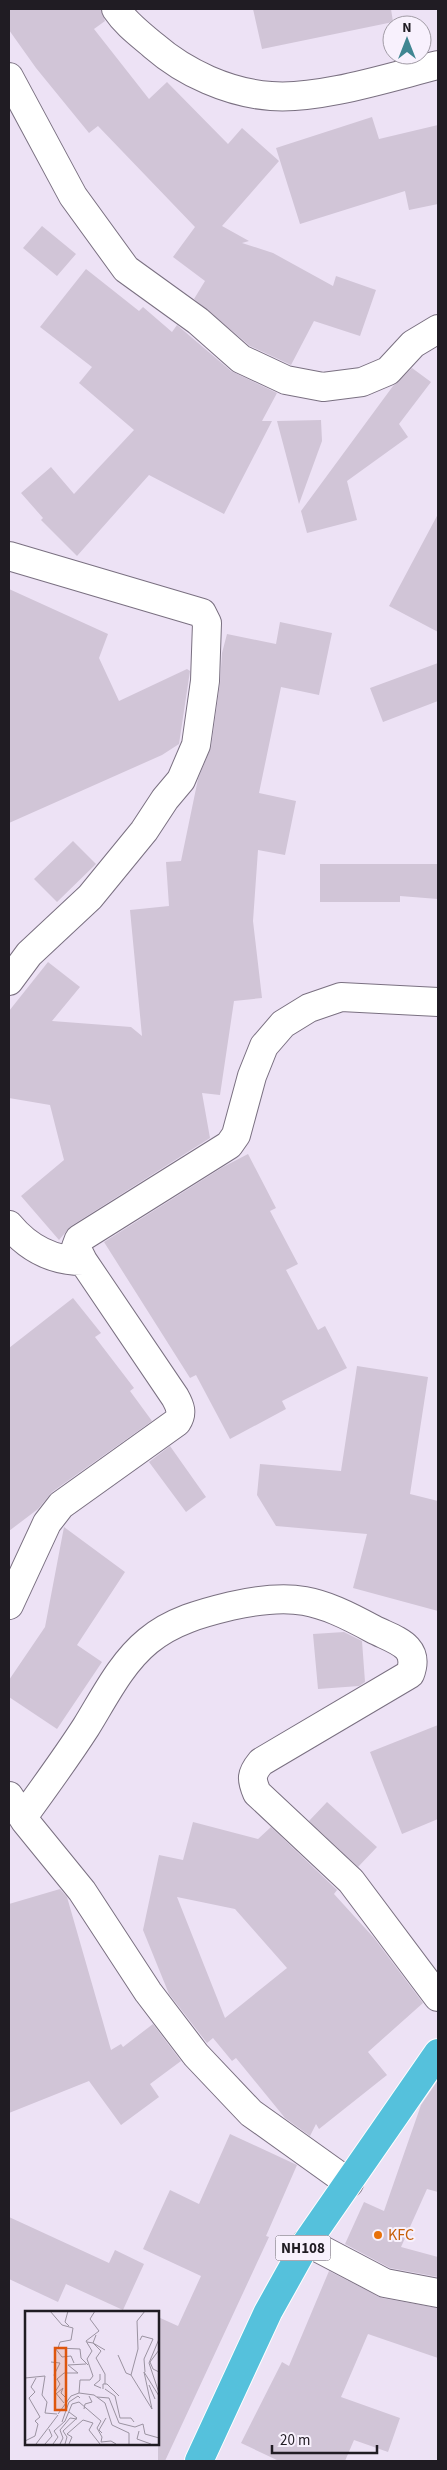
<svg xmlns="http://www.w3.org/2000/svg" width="447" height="2470" font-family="'Source Sans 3',sans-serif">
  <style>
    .building { fill: #d1c5d7; fill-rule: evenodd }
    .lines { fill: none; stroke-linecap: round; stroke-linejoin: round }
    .minor-casing { stroke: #7a7081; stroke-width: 30 }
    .highway-casing { stroke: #fff; stroke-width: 30 }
    .minor { stroke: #fff; stroke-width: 28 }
    .highway { stroke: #55c1dc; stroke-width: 28 }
    .food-dot { fill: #e8710a; stroke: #f8f1fd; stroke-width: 2 }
    .labels { text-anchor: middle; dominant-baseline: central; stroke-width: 4; stroke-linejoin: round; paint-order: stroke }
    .shield { fill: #f8f1fd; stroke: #615c64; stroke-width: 1 }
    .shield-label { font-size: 15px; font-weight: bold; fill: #201c23 }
    .food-label { font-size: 16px; fill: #c56008; stroke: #f8f1fd; text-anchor: start }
    .inset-road { fill: none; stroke: #9b93a1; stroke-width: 1 }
    .view { fill: #de560d; fill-opacity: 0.15; stroke: #de560d; stroke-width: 2.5 }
    .inset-edge { fill: none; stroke: #201c23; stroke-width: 2.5 }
  </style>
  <rect width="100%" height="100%" fill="#ede2f5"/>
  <!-- building -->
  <path class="building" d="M 9,9 L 101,9 L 105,21 L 94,29 L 149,99 L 167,82 L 228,144 L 242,128 L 279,161 L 222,226 L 249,241 L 242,243 L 273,253 L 333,286 L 336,276 L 376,290 L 360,336 L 314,321 L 291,365 L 250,346 L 194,299 L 205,281 L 173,257 L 195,227 L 98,126 L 89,133 L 36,68 L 9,30 Z
    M 253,9 L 391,9 L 393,22 L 262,49 Z
    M 372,117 L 379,139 L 438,125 L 438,204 L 409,210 L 405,191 L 300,224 L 276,148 Z
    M 42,226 L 76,254 L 57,276 L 23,248 Z
    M 86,269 L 139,311 L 143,307 L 172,332 L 177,325 L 231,371 L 277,393 L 262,421 L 272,421 L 224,514 L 149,475 L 77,556 L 41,520 L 43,518 L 21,493 L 51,467 L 74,494 L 134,430 L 79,383 L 92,367 L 40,327 Z
    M 412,368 L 431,382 L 399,424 L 408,437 L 347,481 L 357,520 L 307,533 L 301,511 L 393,386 Z
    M 321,420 L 322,441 L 299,504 L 277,421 Z
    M 438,514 L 438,632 L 389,606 Z
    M 9,589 L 108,634 L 99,658 L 119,701 L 187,669 L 190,671 L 179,744 L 162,755 L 9,823 Z
    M 280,622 L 332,633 L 319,695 L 281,687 L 259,793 L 296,801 L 285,855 L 258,850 L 253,921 L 262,998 L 234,1001 L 220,1095 L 202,1093 L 210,1138 L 71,1226 L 59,1240 L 21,1196 L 64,1160 L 50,1105 L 9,1098 L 9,1011 L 48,962 L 80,987 L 52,1021 L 131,1027 L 142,1036 L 130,910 L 169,906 L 166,862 L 181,861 L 198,779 L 211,747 L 220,683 L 222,653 L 227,634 L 276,644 Z
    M 438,663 L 438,701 L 383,722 L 370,688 Z
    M 73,841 L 96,864 L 57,902 L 34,879 Z
    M 320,864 L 438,864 L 438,899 L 400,896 L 400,902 L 320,902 Z
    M 248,1154 L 276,1208 L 270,1211 L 298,1264 L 286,1270 L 318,1330 L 325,1326 L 347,1368 L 282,1401 L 286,1409 L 230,1439 L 196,1375 L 190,1378 L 104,1242 L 223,1167 Z
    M 73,1298 L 101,1333 L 95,1337 L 134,1388 L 130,1391 L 152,1421 L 52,1492 L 38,1509 L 9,1531 L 9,1348 Z
    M 357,1366 L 428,1377 L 410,1494 L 438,1501 L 438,1611 L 353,1588 L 367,1534 L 276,1526 L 257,1495 L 260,1464 L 341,1471 Z
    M 170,1446 L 206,1497 L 186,1512 L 149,1462 Z
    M 64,1527 L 125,1572 L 77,1645 L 102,1662 L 57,1729 L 9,1697 L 9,1680 L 45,1627 Z
    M 344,1632 L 362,1641 L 365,1682 L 359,1686 L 318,1689 L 313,1634 Z
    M 438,1725 L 438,1819 L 402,1834 L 370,1752 Z
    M 327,1802 L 377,1847 L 358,1867 L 309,1821 Z
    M 193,1822 L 258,1839 L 271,1827 L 337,1890 L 334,1894 L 374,1938 L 423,2003 L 368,2052 L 387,2075 L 319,2129 L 316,2124 L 310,2136 L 285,2118 L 236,2058 L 232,2061 L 213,2038 L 207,2043 L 169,1994 L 143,1930 L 159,1855 L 183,1860 ZM 177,1897 L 235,1909 L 287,1968 L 225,2018 Z
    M 60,1889 L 67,1897 L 111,2050 L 121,2044 L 123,2047 L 153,2024 L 181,2061 L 150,2084 L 159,2097 L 121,2125 L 89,2081 L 9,2113 L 9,1904 Z
    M 438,2080 L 438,2192 L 427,2189 L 401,2247 L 438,2257 L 438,2277 L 390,2268 L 345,2244 L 364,2202 L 384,2211 L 421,2105 Z
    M 230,2134 L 297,2165 L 266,2236 L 269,2237 L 165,2461 L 158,2461 L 158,2317 L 178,2326 L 201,2276 L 143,2249 L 170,2190 L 199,2204 Z
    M 9,2217 L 109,2263 L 115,2250 L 144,2264 L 123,2310 L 66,2284 L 58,2302 L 9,2279 Z
    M 329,2271 L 382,2298 L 438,2308 L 438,2358 L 368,2334 L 341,2397 L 400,2418 L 388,2452 L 354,2440 L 345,2461 L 279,2461 L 241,2443 L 282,2362 L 289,2366 Z"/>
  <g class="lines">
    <!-- minor casing -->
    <g class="minor-casing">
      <path id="minor" d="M 116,9 C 126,24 140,34 154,46 C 185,73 229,93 271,96 C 319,100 390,77 438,65
        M 9,77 L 73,196 L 126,269 L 198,321 L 241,359 L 286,380 L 323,387 L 362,382 L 388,371 L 413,344 L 438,329
        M 9,556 L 202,613 L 207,623 L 205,681 L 196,745 L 181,780 L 165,799 L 144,831 L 90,897 L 29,954 L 9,981
        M 9,1225 C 28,1248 53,1261 83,1261
        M 9,1605 L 47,1523 L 61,1505 L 177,1422 C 183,1413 180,1406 175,1397 L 83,1261 L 76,1247 L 79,1239 L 229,1145 L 236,1135 L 252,1076 L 264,1046 L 283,1024 L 309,1008 L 341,997 L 438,1002
        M 9,1796 L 25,1821 L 82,1891 L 148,1992 L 196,2055 L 251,2113 L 349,2183
        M 23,1817 C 44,1788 66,1758 86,1727 C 104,1698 121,1663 148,1641 C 172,1621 202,1613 231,1606 C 293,1592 318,1599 373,1629 C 394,1640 421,1645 410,1674 L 261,1762 C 251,1774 251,1779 257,1793 L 351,1881 L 438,1997
        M 307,2242 L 385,2283 L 438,2293"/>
    </g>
    <!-- highway casing -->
    <g class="highway-casing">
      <path id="highway" d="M 199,2461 L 268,2312 L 307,2242 L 438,2053"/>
    </g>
    <!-- minor -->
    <use href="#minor" class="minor"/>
    <!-- highway -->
    <use href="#highway" class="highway"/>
  </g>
  <!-- markers -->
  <circle class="food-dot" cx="378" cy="2235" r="5"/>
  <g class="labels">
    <!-- shield labels -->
    <rect class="shield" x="275.5" y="2235.5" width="55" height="25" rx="4"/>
    <g class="shield-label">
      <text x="303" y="2248">NH108</text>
    </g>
    <!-- food labels -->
    <g class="food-label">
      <text x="388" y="2235">KFC</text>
    </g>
  </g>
  <!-- overview -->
  <g transform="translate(25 2311)">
    <rect width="134" height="134" fill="#ede2f5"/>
    <path class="inset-road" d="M 25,0 L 37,14 L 48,17 L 46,29 L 35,31 L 33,37 L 55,38 L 56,47 L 63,54M 43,0 L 40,11 L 44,15M 120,0 L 112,10 L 113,38 L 106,64 L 127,98 L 119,61 L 134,85M 71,24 L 68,32 L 80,39M 134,28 L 124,52 L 134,82M 115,29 L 117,25 L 128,28 L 119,48 L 120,61M 62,31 L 68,32 L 76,40 L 71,47 L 80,63 L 80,73M 30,37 L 37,46 L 46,45 L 49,52M 93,44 L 101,62 L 106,64M 26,51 L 35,52 L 29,64 L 31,69M 134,61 L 128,58 L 125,51 L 134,39M 75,63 L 75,69 L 69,74 L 76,77M 0,67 L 20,65 L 17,84 L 22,91 L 20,102 L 32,103M 124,74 L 130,88M 78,78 L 78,73 L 82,73 L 94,85M 80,78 L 90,85 L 95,107 L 106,107 L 109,111M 54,82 L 55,69 L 65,69 L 68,65 L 62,48 L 67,40 L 61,30 L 74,20 L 65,8 L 70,0M 31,83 L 38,77 L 36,82 L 42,88M 72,86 L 84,87 L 94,112 L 110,116 L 118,113 L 120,123 L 134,127M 39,92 L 30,81 L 35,73 L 32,68 L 39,62 L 53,62 L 43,54 L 61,53M 59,98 L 60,93 L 67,91 L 64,85M 33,103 L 46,85 L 54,82 L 69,84 L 80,92 L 87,114 L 104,122 L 104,133M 37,111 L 44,91 L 53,85 L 55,87M 114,120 L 112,128 L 126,133M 77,122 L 74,119 L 81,107M 0,130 L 10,125 L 13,113 L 10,110 L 15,106 L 4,87 L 10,81 L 6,76 L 11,67M 11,133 L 33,104M 20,133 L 27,125 L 24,118M 28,133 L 33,126 L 29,120 L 40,110 L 47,93 L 54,91 L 76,110 L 72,117 L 77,126 L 76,131 L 86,130 L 91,133M 35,133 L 38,127 L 35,119 L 45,107 L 52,108M 40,133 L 42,126 L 38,120 L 52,107 L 44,101M 44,133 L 47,126 L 42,123 L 58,109 L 68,112 L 64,119 L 75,133"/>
    <path class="view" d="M 30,37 L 41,37 L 41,99 L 30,99 Z"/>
    <rect width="134" height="134" class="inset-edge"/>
  </g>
  <!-- border -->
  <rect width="447" height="2470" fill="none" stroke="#201c23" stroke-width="20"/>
  <!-- north arrow -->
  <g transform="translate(407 40)"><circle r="24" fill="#f8f1fd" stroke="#a29ca6"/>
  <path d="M0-4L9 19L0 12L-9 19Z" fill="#408692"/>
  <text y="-8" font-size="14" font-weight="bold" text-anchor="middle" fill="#201c23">N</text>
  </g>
  <!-- scale -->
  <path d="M272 2445v8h105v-8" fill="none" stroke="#201c23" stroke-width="2.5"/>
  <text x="280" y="2445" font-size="15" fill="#201c23" stroke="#f8f1fd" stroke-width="4" paint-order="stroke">20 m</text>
</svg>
